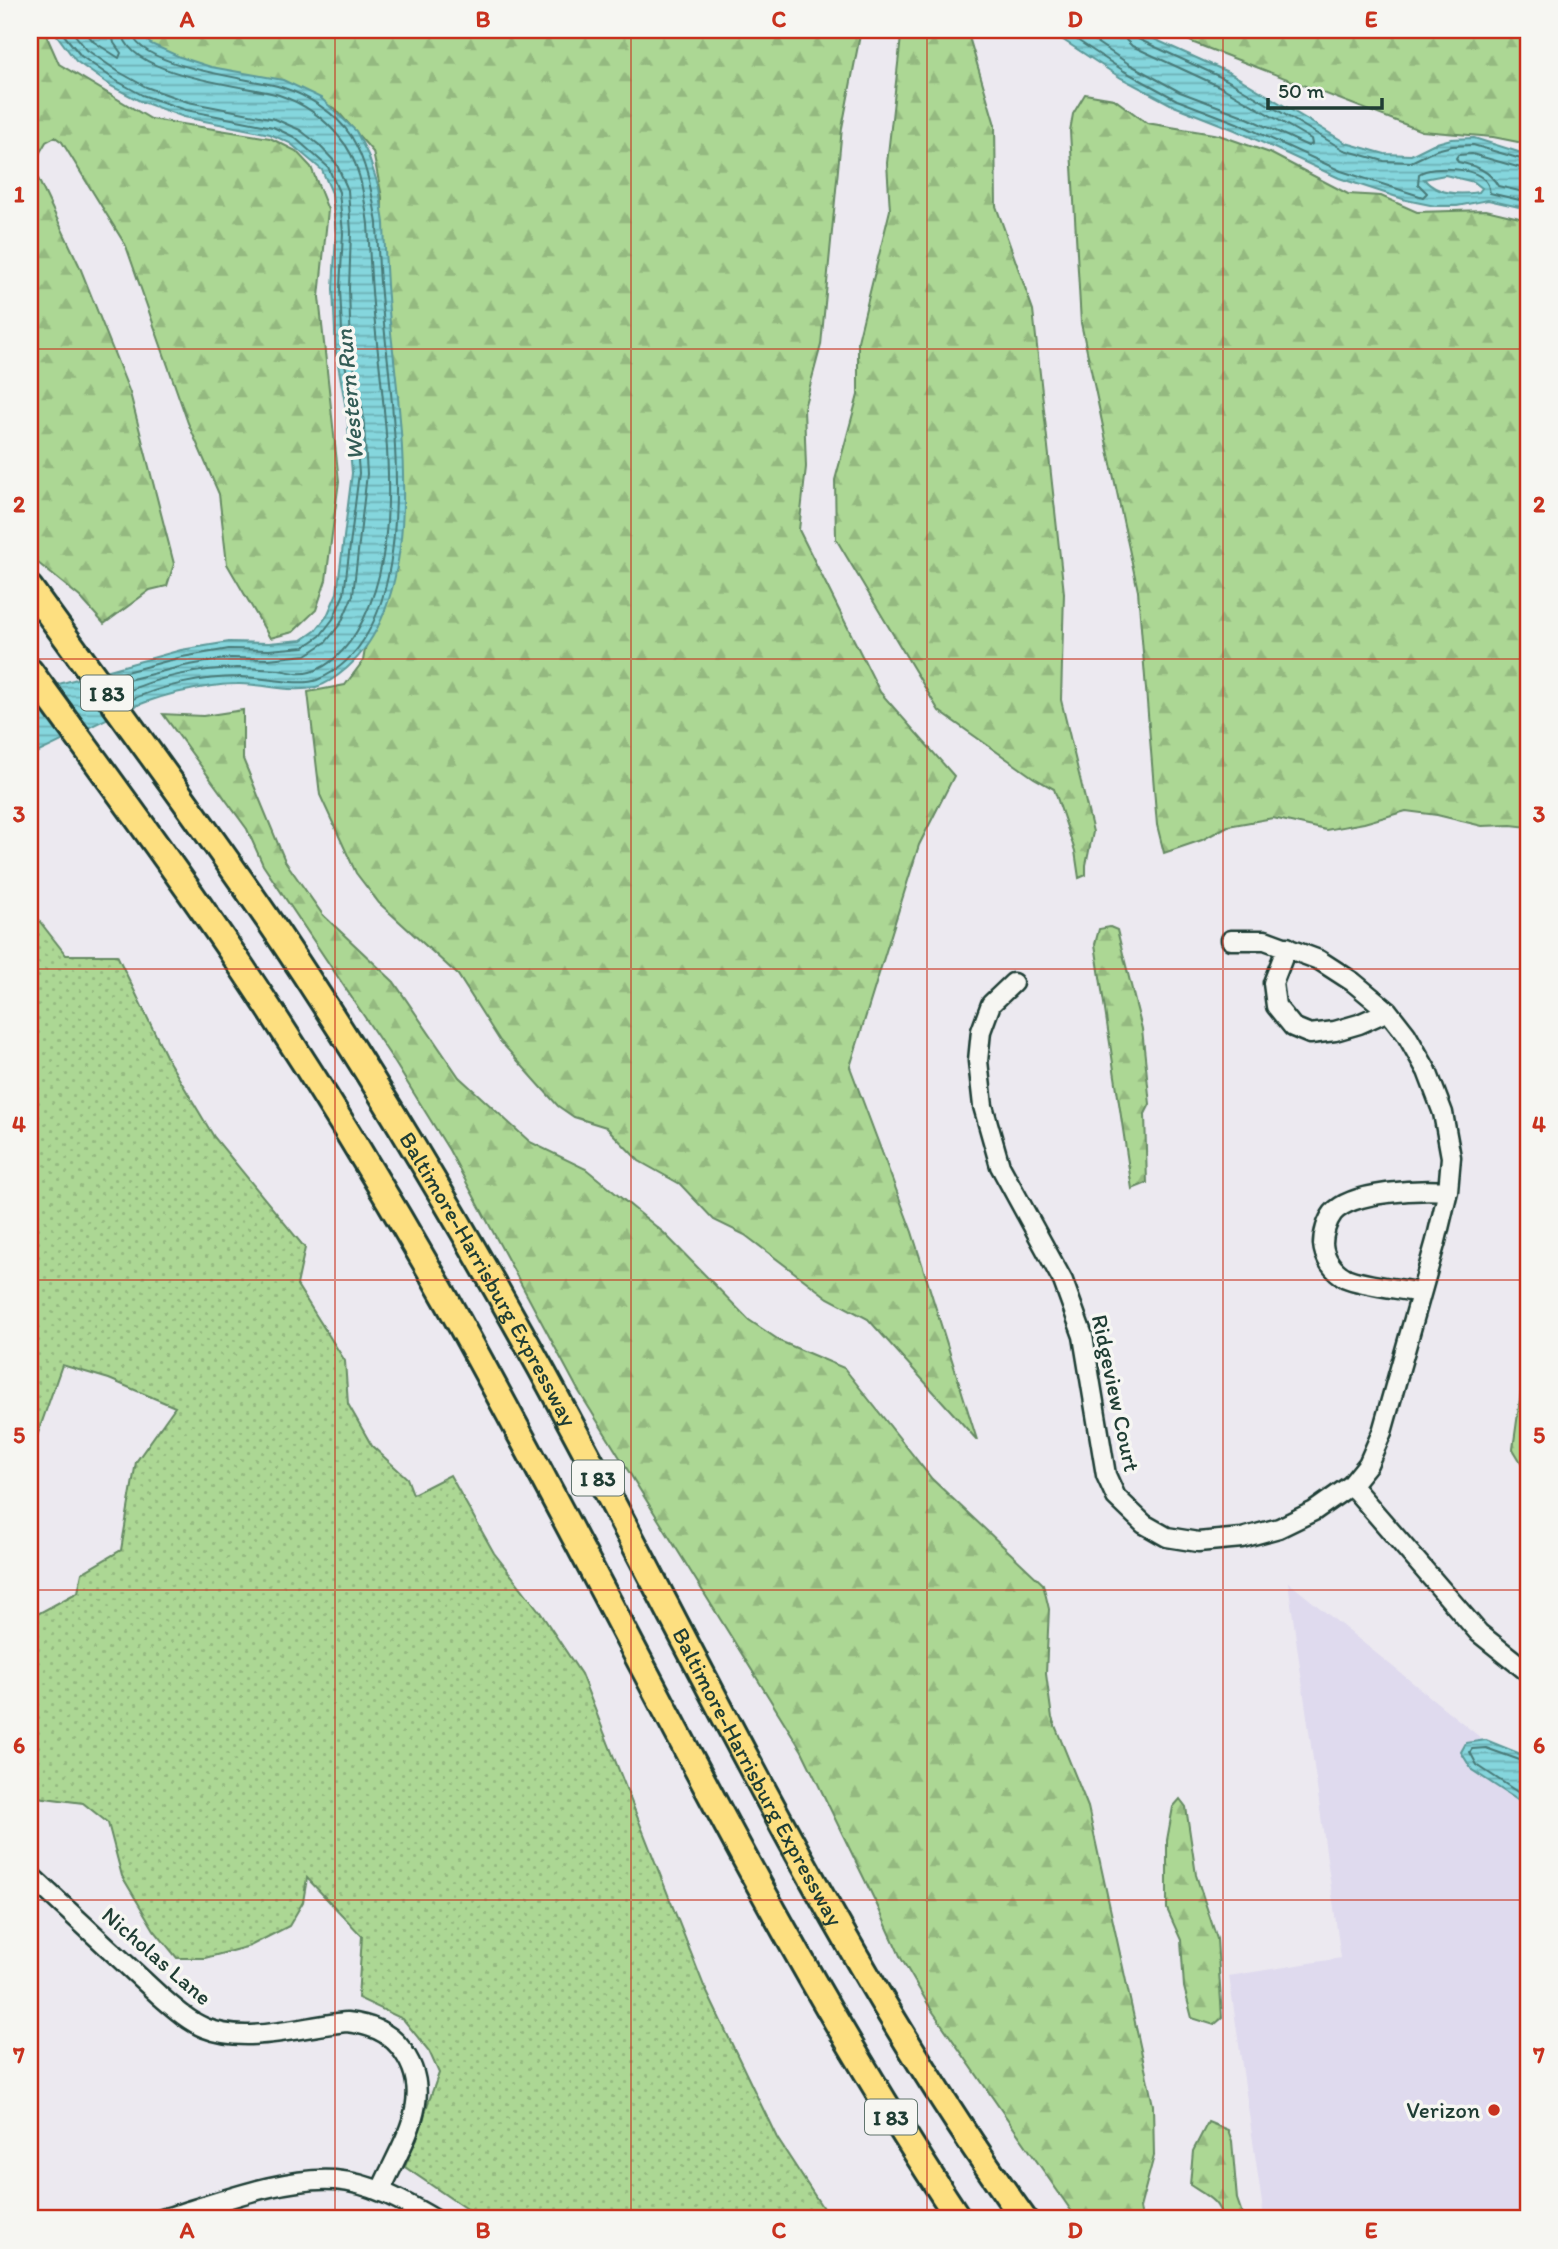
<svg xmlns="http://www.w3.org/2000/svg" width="1558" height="2249" font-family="Itim,sans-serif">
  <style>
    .built { fill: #dfdaee }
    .forest { fill: url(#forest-firs); stroke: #668a64; stroke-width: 2 }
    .park { fill: url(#park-dots); stroke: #668a64; stroke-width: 2 }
    .water { fill: url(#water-rules); stroke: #5c9999; stroke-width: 2; fill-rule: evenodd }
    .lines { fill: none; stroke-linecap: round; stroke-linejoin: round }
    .shore { stroke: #487a78; stroke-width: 2 }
    .minor-casing { stroke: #1f3d34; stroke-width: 23 }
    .highway-casing { stroke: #1f3d34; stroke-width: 30 }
    .minor { stroke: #f6f6f2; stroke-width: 18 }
    .highway { stroke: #fddf80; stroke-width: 24 }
    .grid { fill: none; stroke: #c8321e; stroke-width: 2; stroke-opacity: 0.55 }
    .poi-dot { fill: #c8321e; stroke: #f6f6f2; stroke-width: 2.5 }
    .labels { text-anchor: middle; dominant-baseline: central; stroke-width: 7; stroke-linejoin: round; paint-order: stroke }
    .shield { fill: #f6f6f2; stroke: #60746d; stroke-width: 2 }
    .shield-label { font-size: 21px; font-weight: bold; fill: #1f3d34 }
    .street-label { font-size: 23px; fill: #1f3d34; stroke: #f6f6f2 }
    .poi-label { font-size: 23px; fill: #1f3d34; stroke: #f6f6f2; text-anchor: end }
    .water-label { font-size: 24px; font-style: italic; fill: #335c56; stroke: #f6f6f2 }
    .neatline { fill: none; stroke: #c8321e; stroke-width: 2.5 }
    .grid-label { font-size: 23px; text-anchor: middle; font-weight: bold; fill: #c8321e }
  </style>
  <defs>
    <pattern id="forest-firs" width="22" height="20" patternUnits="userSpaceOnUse" patternTransform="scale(1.75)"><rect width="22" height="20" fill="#acd794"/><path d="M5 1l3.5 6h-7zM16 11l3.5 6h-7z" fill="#94b980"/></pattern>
    <pattern id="park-dots" width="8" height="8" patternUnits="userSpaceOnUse" patternTransform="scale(1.75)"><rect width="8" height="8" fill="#acd794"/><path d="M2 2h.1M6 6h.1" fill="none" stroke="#94b980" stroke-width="1.8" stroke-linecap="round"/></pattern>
    <pattern id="water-rules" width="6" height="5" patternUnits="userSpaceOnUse" patternTransform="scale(1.75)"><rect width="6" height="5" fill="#85d6dd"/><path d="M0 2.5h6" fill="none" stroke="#6cafb4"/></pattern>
  </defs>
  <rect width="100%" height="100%" fill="#ece9f0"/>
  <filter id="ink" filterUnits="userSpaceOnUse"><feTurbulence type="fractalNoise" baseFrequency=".0143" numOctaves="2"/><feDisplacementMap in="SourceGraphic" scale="14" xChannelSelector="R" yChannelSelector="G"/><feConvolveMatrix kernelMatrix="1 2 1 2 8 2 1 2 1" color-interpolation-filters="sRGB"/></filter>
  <g filter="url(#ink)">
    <!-- built -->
    <path class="built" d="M 1288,1582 L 1528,1776 L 1528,2219 L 1319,2219 L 1317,2210 L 1264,2217 L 1229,1976 L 1341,1958 Z"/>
    <!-- forest -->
    <path class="forest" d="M 30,30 L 44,30 L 59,64 L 151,119 L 270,138 L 296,151 L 311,167 L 328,210 L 319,297 L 339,481 L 326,580 L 316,610 L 293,632 L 270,638 L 227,564 L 219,494 L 188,423 L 126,246 L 62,142 L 55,137 L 46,142 L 32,166 L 79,265 L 130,393 L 174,564 L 167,586 L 150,590 L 104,624 L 80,597 L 38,563 L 30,541 Z
      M 128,30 L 861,30 L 842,128 L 821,345 L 804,408 L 806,467 L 799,530 L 880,692 L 954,776 L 919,845 L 850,1067 L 912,1232 L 977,1440 L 868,1319 L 828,1298 L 745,1235 L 714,1220 L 680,1184 L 639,1161 L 606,1127 L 574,1117 L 558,1106 L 500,1041 L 458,975 L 379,903 L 356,873 L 320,795 L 308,692 L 345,685 L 363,661 L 381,556 L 382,197 L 373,152 L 335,108 L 249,77 L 174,61 Z
      M 905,30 L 967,30 L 995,125 L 996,206 L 1033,310 L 1064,593 L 1061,700 L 1093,832 L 1086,865 L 1086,875 L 1079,878 L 1075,851 L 1054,789 L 1034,778 L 939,711 L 836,539 L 835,480 L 858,395 L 858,341 L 890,210 L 887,163 L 901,37 Z
      M 1169,30 L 1528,30 L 1528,144 L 1493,137 L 1422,131 L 1194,43 Z
      M 1085,94 L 1114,99 L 1147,123 L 1219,135 L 1270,153 L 1348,194 L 1381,196 L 1417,212 L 1486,210 L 1528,220 L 1528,827 L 1511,825 L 1482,826 L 1437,815 L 1406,811 L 1364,823 L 1326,830 L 1273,818 L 1228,826 L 1202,840 L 1164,853 L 1157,825 L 1138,591 L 1081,323 L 1070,131 L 1073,114 Z
      M 243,710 L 243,759 L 285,861 L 323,915 L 394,982 L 459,1077 L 530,1142 L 586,1169 L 664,1233 L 749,1320 L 782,1342 L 844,1368 L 932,1479 L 1043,1584 L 1049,1609 L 1046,1674 L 1052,1718 L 1088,1807 L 1153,2105 L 1154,2156 L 1140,2208 L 1142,2219 L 1077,2219 L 931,2009 L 901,1958 L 877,1905 L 802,1751 L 578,1390 L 449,1150 L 392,1058 L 263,865 L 247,829 L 163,714 L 203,716 Z
      M 1110,927 L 1117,930 L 1142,1029 L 1150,1104 L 1145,1114 L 1147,1183 L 1132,1189 L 1095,944 L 1099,929 Z
      M 1528,1342 L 1528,1474 L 1513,1449 Z
      M 1180,1799 L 1186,1807 L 1196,1875 L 1217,1939 L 1222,2018 L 1214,2025 L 1192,2018 L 1184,1987 L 1181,1940 L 1167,1909 L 1167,1840 L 1173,1807 Z
      M 1208,2122 L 1228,2130 L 1232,2141 L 1237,2199 L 1244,2219 L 1221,2219 C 1222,2202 1203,2194 1190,2185 L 1193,2151 Z"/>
    <!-- park -->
    <path class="park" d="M 30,909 L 66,955 L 117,955 L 168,1060 L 214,1137 L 305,1248 L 297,1285 L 345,1361 L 348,1404 L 372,1446 L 407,1478 L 413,1494 L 450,1475 L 494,1553 L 540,1612 L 581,1674 L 704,1986 L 777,2138 L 830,2219 L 481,2219 L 405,2167 L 439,2073 L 429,2051 L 403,2019 L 358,1998 L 362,1936 L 307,1878 L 303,1902 L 289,1926 L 250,1946 L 205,1958 L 177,1958 L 154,1930 L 122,1876 L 108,1823 L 83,1803 L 30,1796 L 30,1618 L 78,1592 L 82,1573 L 121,1550 L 136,1462 L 175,1407 L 109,1379 L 62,1365 L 30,1456 Z"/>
    <!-- water -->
    <path class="water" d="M 53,30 L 135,30 L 151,44 L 180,57 L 211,67 L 283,80 L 321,98 L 356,131 L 368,155 L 379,188 L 384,223 C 385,256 387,290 390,323 C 400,421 429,595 347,668 C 339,675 327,684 316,687 C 292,694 263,683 237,684 C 222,684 205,687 190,690 C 132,700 83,733 30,756 L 30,692 L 181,650 L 229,642 L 269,643 L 302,640 L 315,631 L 327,616 L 337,593 L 352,473 L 347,414 L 336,353 L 333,289 L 336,234 L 332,193 L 322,170 L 290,143 L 270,134 L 184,117 L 140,101 L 111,86 L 76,61 Z
      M 1048,30 L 1134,30 L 1230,73 L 1346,143 L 1385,154 L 1411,155 L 1433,144 L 1451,139 L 1474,138 L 1528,155 L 1528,209 L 1488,200 L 1457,206 L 1435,206 L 1406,200 L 1339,178 L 1235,130 L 1174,106 L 1121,78 ZM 1445,175 L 1474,182 L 1482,188 L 1479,192 C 1460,195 1437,195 1424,179 Z
      M 1486,1740 L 1528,1757 L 1528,1807 L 1472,1770 L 1461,1752 L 1466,1743 Z"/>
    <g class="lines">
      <!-- shore -->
      <path class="shore" d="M 60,30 L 81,56 L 115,80 L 142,95 L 186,110 L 273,127 L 294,137 L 328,167 L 339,192 L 343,233 L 340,289 L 343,352 L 354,413 L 359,473 L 344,594 L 333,619 L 320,636 L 304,647 L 269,650 L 229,649 L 182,657 L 111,676
        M 71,30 L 87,50 L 119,72 L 146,87 L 188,102 L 275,119 L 300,130 L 318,144 L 336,163 L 348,190 L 351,232 L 349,289 L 351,351 L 363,412 L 367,474 L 353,595 L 341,623 L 326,642 L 306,655 L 269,659 L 230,658 L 184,666 L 116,683
        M 84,30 L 94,42 L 119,58 L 121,53 L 114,43 L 111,30
        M 122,30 C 125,77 246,85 279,95 C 303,103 324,118 340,138 C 360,160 364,196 368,224 C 370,258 371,291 375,324 C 384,417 407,548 357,631 C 347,648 330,667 310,672 C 299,675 290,672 279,670 C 266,669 251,668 237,668 C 200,669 156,677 124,693
        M 1062,30 L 1124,71 L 1177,100 L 1237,123 L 1341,171 L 1423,197 L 1427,193 L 1418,184 L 1419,174 C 1433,165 1477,167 1487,183 C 1489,186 1489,190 1490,193 L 1528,202
        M 1078,30 L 1129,64 L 1180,92 L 1241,115 L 1308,146 L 1312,144 L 1311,139 L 1223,88 L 1132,46 L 1126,40 L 1124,30
        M 1133,30 L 1138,39 L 1227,80 L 1344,150 L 1384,161 L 1411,162 L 1436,150 L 1452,146 L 1473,145 L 1528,161
        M 1528,170 L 1472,154 L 1458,155 L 1456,158 L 1458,162 C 1476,166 1489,170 1498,186 L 1528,193
        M 129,701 C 158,686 205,677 238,677 C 259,676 299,687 317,680 C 427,634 393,417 384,324 C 380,291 378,257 377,223 C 372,193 367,162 351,136 C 336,113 307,95 281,87 C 253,78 135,68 131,30
        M 1528,1763 L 1486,1748 L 1472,1749 L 1470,1752 L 1477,1765 L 1528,1799"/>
      <!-- minor casing -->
      <g class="minor-casing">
        <path id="minor" d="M 1287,947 L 1273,983 L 1276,1006 L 1293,1027 L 1310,1034 L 1335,1031 L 1359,1024 L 1388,1011
          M 1013,983 L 991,1004 L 981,1031 L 978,1061 L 983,1106 L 1000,1166 L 1063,1281 L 1083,1336 L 1106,1475 L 1116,1497 L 1144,1524 L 1167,1537 L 1198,1542 L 1242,1538 L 1279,1528 L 1314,1511 L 1351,1485 L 1368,1464 L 1382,1432 L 1436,1241 L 1448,1191 L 1451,1157 L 1443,1113 L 1427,1071 L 1406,1034 L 1388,1011 L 1353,982 L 1319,960 L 1265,940 L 1231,940
          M 1421,1293 C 1402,1289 1362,1285 1346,1278 C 1333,1271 1324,1258 1323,1244 C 1323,1234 1327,1221 1333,1213 C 1352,1191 1420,1189 1448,1191
          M 1351,1485 L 1479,1633 L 1528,1672
          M 30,1875 L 160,1996 C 174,2008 188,2021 205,2028 C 247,2045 303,2026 347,2022 C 367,2024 386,2030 399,2046 C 439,2094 402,2142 381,2190
          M 162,2219 C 211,2205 284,2176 335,2180 C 371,2183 403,2201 434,2219"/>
      </g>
      <!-- highway casing -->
      <g class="highway-casing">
        <g id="highway">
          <path id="s1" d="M 30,588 C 112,702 197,815 276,931 C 371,1072 458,1219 540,1367 C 697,1654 833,1953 1024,2219"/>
          <path d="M 30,671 C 101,769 174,866 241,966 C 314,1075 382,1186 446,1299 C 618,1605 764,1926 959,2219"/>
        </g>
      </g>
      <!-- minor -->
      <use href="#minor" class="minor"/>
      <!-- highway -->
      <use href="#highway" class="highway"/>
    </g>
  </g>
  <!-- grid -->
  <path class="grid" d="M 335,30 L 335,2219M 631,30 L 631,2219M 927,30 L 927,2219M 1223,30 L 1223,2219M 30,349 L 1528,349M 30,659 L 1528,659M 30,969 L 1528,969M 30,1280 L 1528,1280M 30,1590 L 1528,1590M 30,1900 L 1528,1900"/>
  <!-- markers -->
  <circle class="poi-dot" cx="1494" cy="2110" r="7"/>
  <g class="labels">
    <!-- shield labels -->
    <g class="shield">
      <rect x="81" y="675.5" width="52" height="35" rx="5"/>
      <rect x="572" y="1460.5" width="52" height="35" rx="5"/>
      <rect x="865" y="2099.5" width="52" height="35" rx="5"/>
    </g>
    <g class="shield-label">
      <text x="107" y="693">I 83</text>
      <text x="598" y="1478">I 83</text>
      <text x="891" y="2117">I 83</text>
    </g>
    <!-- street labels -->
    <g class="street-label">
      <text stroke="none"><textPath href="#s1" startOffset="830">Baltimore-Harrisburg Expressway</textPath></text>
      <text transform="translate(1116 1393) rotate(78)">Ridgeview Court</text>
      <text stroke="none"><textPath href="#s1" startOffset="1396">Baltimore-Harrisburg Expressway</textPath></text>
      <text transform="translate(157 1956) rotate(41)">Nicholas Lane</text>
    </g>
    <!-- poi labels -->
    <g class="poi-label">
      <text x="1480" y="2110">Verizon</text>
    </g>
    <!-- water labels -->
    <g class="water-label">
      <text transform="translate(349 395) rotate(-95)">Western Run</text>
    </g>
  </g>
  <!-- margin -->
  <rect width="1558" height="2249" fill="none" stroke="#f6f6f2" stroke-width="77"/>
  <!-- scale -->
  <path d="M1268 98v10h114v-10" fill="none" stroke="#1f3d34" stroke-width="3.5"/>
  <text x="1278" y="98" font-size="21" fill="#1f3d34" stroke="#f6f6f2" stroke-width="5" paint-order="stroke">50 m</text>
  <rect x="38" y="38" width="1482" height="2172" class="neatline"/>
  <g class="grid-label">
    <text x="187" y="27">A</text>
    <text x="483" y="27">B</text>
    <text x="779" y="27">C</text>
    <text x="1075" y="27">D</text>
    <text x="1371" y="27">E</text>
    <text x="19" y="202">1</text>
    <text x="1539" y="202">1</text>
    <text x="19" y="512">2</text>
    <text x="1539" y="512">2</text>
    <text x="19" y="822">3</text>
    <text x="1539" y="822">3</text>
    <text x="19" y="1132">4</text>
    <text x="1539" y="1132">4</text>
    <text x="19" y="1443">5</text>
    <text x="1539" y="1443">5</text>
    <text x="19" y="1753">6</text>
    <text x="1539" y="1753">6</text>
    <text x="19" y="2063">7</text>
    <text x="1539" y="2063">7</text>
    <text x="187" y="2238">A</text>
    <text x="483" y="2238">B</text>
    <text x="779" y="2238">C</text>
    <text x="1075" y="2238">D</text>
    <text x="1371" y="2238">E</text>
  </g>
</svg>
